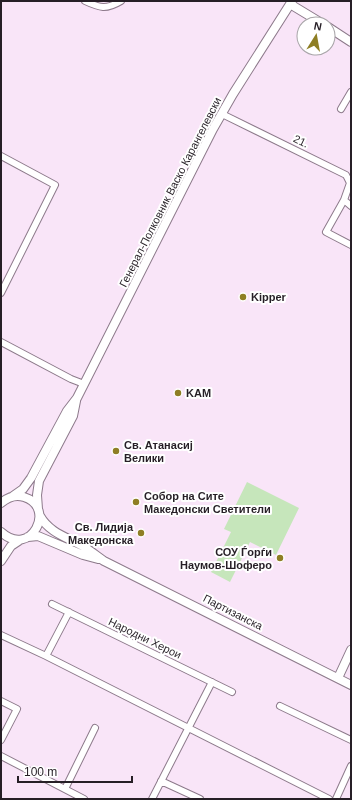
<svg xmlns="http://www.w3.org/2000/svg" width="352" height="800" font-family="Arial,sans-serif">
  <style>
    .green { fill: #c6e6bb }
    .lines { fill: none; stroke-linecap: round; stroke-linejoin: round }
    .minor-casing { stroke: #8d7a8b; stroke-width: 8 }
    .tertiary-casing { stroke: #8d7a8b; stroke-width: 10 }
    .minor { stroke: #fff; stroke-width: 6 }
    .tertiary { stroke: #fff; stroke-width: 8 }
    .poi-dot { fill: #8e7e24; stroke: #fff; stroke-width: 1.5 }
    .labels { text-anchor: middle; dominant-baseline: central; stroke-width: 4; stroke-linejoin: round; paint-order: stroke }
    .street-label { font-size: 11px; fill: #261f26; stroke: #fff }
    .poi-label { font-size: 11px; font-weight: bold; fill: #261f26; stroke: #fff; text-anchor: start }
  </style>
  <rect width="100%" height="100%" fill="#f9e5f8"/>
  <!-- green -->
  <path class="green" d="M 247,482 L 299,508 L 276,555 L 250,542 L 230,582 L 211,572 L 231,532 L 224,529 Z"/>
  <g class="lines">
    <!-- minor casing -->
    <g class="minor-casing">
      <path id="minor" d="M 85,1 C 100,8 106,10 121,1
        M 341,109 L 351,92
        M 222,114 L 346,175 L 350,183 L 344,200 L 326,232 L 351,245
        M 1,156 L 55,185 L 1,293
        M 344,200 L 351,206
        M 1,342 L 71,379 L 84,384
        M 52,604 L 232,692
        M 1,635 L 46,656 L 329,799
        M 46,656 L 69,612
        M 1,701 L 17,709 L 1,740
        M 280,706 L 351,740
        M 1,756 L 84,799
        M 161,781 L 200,799
        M 65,789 L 95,728
        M 152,799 L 212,682
        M 336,799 L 351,766"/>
    </g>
    <!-- tertiary casing -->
    <g class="tertiary-casing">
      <path id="tertiary" d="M 290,4 L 323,24
        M 328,27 L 351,42
        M 13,496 L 23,489 L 31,478 L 67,411 L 77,398 L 213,129 L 233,94 L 292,1
        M 1,503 C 8,497 15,494 24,497 C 57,507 31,559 1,532
        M 38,509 L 37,495 L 39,481 L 73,416 L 76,401
        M 40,516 C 50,534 70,538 86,548 C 92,552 98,557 104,561 L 351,685
        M 28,537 L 38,536 L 83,555 L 98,559
        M 1,561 L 11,546 L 20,540
        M 338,678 L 351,650"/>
    </g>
    <!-- minor -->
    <use href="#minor" class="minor"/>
    <!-- tertiary -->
    <use href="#tertiary" class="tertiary"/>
  </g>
  <!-- markers -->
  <g class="poi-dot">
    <circle cx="243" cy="297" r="4"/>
    <circle cx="178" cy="393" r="4"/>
    <circle cx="116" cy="451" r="4"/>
    <circle cx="136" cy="502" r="4"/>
    <circle cx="141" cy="533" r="4"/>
    <circle cx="280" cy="558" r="4"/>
  </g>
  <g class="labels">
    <!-- street labels -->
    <g class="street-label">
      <text transform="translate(301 141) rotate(26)">21.</text>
      <text transform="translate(170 192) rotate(-63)">Генерал-Полковник Васко Карангелевски</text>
      <text transform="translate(233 612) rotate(27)">Партизанска</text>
      <text transform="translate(145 638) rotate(26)">Народни Херои</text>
    </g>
    <!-- poi labels -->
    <g class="poi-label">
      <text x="251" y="297">Kipper</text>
      <text x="186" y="393">KAM</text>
      <text x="124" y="445">Св. Атанасиј<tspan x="124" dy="13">Велики</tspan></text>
      <text x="144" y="496">Собор на Сите<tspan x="144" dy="13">Македонски Светители</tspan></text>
      <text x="133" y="527" text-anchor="end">Св. Лидија<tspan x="133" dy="13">Македонска</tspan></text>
      <text x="272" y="552" text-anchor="end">СОУ Ѓорѓи<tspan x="272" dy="13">Наумов-Шоферо</tspan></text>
    </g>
  </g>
  <!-- border -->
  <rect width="352" height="800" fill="none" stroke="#261f26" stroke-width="4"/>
  <!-- north arrow -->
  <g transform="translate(316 36) rotate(11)"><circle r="19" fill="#ffffff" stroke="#a8a5a8"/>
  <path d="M0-3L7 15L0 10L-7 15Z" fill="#8e7e24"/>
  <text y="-6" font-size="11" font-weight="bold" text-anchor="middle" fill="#261f26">N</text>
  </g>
  <!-- scale -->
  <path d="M18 776v6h114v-6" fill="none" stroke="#261f26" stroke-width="2"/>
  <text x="24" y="776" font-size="12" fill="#261f26" stroke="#ffffff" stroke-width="3" paint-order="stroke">100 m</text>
</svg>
